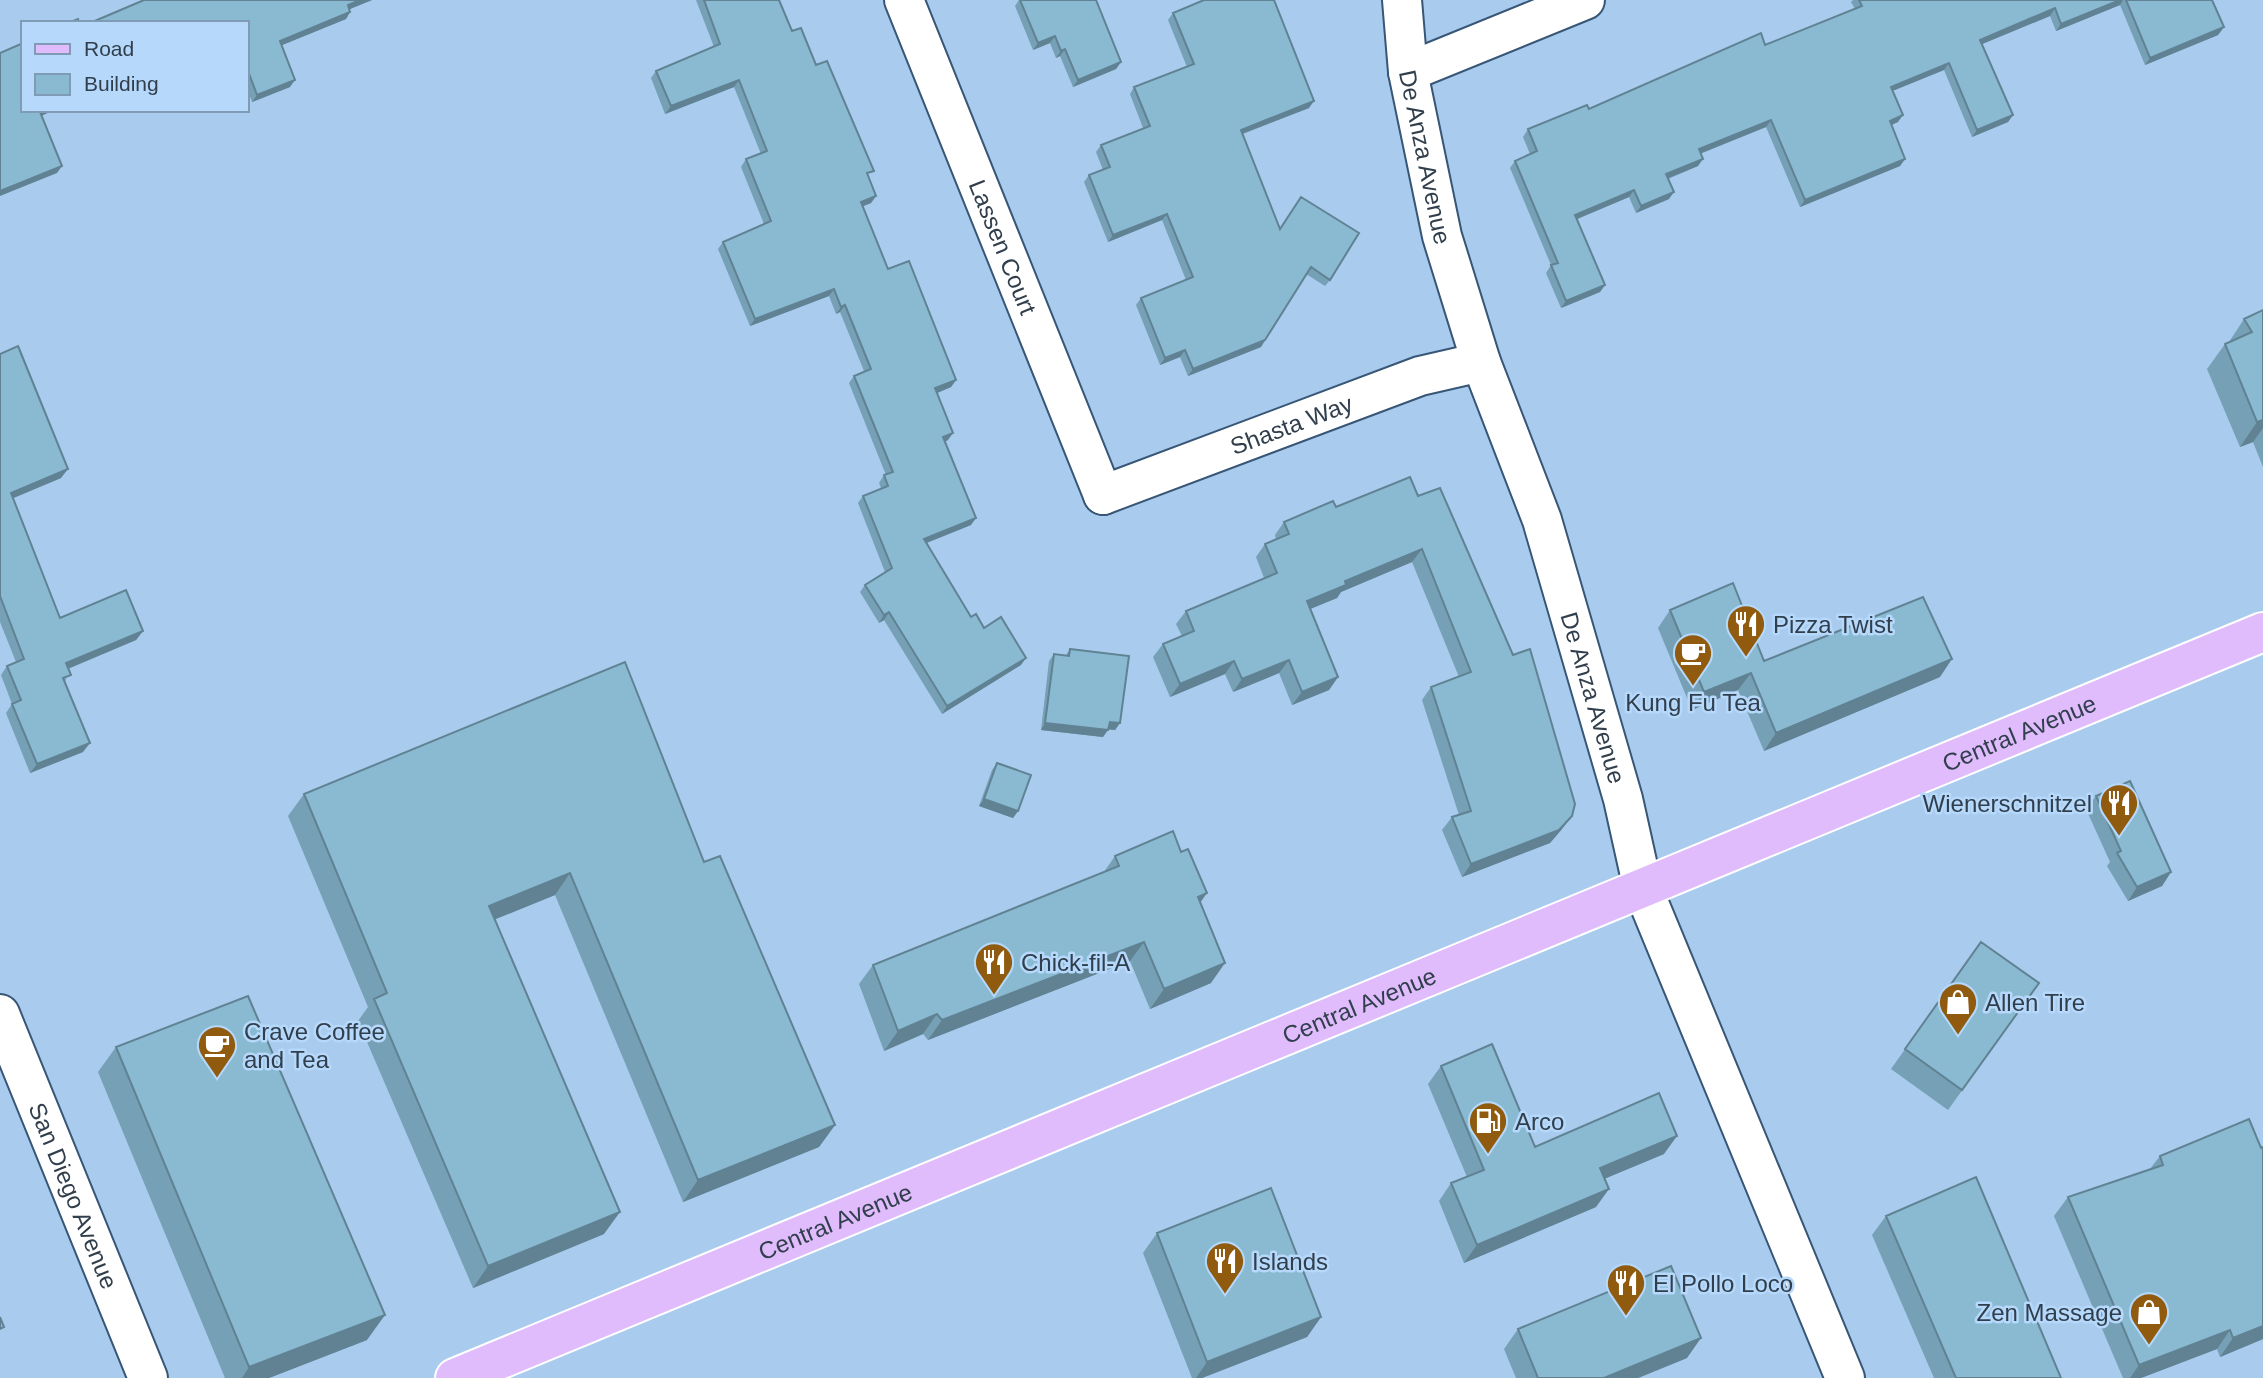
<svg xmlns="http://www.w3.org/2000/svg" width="2263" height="1378" font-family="Arial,sans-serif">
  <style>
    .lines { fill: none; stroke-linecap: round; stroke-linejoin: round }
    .minor-casing { stroke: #385675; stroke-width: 42 }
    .major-casing { stroke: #fff; stroke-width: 42 }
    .minor { stroke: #fff; stroke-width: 38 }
    .major { stroke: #e0bcfc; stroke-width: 38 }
    .wall { fill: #76a0b5 }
    .shaded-wall { fill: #608293 }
    .building { fill: #89bad2; stroke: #608293; stroke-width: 2 }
    .labels { text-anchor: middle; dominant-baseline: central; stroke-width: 5; stroke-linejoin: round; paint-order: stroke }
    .street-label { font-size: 24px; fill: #313f4d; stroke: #b5d8fb }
    .poi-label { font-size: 24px; fill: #313f4d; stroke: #b5d8fb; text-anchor: start }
  </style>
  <rect width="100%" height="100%" fill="#a8cbee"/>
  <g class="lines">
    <!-- minor casing -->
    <g class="minor-casing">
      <g id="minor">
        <path id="s1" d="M 904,0 L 1103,495"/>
        <path id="s2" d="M 1402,0 L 1408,72 L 1442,236 L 1481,362 L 1542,520 L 1623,799 L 1643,889 L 1845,1378"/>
        <path d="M 1408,72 L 1585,0"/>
        <path id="s3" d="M 1103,495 L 1420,376 L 1481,362"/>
        <path id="s4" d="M 0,1014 L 148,1378"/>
      </g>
    </g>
    <!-- major casing -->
    <g class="major-casing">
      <g id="major">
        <path id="s5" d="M 455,1378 L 2263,632"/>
      </g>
    </g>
    <!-- minor -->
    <use href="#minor" class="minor"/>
    <!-- major -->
    <use href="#major" class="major"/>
  </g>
  <!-- wall -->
  <path class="wall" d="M 144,0 L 372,0 L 349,9 L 350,12 L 346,19 L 282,45 L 290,87 L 252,102 L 247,88 L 247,23 Z
    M 696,0 L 779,0 L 792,31 L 816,65 L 868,178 L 876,196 L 871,203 L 863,206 L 888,269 L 956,380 L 951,387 L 937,393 L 948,440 L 945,442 L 971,525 L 926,543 L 971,617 L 984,628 L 1021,665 L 942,714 L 884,620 L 879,623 L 860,592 L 865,585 L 885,572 L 858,503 L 863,496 L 881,488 L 879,483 L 884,475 L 886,475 L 849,383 L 854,376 L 864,371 L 840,312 L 836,314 L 829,296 L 750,326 L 718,249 L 723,242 L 764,224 L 741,167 L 746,159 L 761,154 L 734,87 L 665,114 L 651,78 L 656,71 L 714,47 Z
    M 1019,0 L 1096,0 L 1121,62 L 1116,69 L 1073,87 L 1060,56 L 1056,58 L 1050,43 L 1033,50 L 1015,6 Z
    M 1853,0 L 2212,0 L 2224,27 L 2218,35 L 2145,65 L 2120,5 L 2056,31 L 2050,16 L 1982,44 L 2013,115 L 2008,122 L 1972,137 L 1944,70 L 1892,91 L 1898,122 L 1891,125 L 1905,159 L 1900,166 L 1800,207 L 1766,127 L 1700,154 L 1698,166 L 1668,179 L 1669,199 L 1636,213 L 1629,197 L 1577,219 L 1605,285 L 1600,292 L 1561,308 L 1546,273 L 1551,265 L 1510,168 L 1515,161 L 1530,154 L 1523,137 L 1528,129 L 1589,109 L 1765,45 L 1855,9 L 1851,2 Z
    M 1173,13 L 1309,108 L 1243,134 L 1280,229 L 1330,280 L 1325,286 L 1306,274 L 1261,347 L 1188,376 L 1180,357 L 1160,365 L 1136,305 L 1141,298 L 1186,280 L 1162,220 L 1108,242 L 1084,182 L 1089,175 L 1103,170 L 1096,152 L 1101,145 L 1143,128 L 1130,94 L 1134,87 L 1187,67 L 1168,20 Z
    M 2263,310 L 2263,467 L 2253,442 L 2240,447 L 2207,369 L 2225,344 L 2229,342 L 2244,319 Z
    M 0,354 L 61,478 L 13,498 L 60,618 L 143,631 L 136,640 L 68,669 L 65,683 L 83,752 L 30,773 L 6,713 L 12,704 L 1,675 L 7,666 L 16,662 L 0,622 Z
    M 1410,477 L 1562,829 L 1550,843 L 1462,877 L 1442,830 L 1452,817 L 1459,815 L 1422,700 L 1431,687 L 1459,677 L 1412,562 L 1341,592 L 1337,598 L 1310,609 L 1338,677 L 1329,690 L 1292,705 L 1279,673 L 1233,692 L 1225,674 L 1170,697 L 1153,657 L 1163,644 L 1182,636 L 1176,624 L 1186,611 L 1264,578 L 1256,557 L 1265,544 L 1276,539 L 1275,535 L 1284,522 L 1336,507 Z
    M 1670,610 L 1764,661 L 1940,677 L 1764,751 L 1738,690 L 1692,710 L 1658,628 Z
    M 1070,649 L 1120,723 L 1115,730 L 1108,729 L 1103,737 L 1041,730 L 1049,661 L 1054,654 L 1066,655 Z
    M 997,763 L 1018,811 L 1013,818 L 979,806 L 992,770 Z
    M 304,794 L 704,862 L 835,1125 L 819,1147 L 683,1202 L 555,895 L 495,919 L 604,1234 L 473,1288 L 358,1021 L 368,1007 L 288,816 Z
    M 2096,796 L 2171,872 L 2162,886 L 2128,901 L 2107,866 L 2110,862 L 2086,809 Z
    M 1115,856 L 1201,902 L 1211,983 L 1150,1009 L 1130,961 L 928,1040 L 923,1034 L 884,1051 L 859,984 L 873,965 L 1104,872 Z
    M 1981,942 L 2039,983 L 1948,1110 L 1891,1069 Z
    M 116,1047 L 367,1340 L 269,1378 L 225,1378 L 98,1072 Z
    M 1441,1066 L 1535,1147 L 1664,1154 L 1604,1179 L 1596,1207 L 1464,1263 L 1439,1201 L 1451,1183 L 1467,1177 L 1428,1084 Z
    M 2261,1148 L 2263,1339 L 2220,1357 L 2217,1349 L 2141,1378 L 2123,1378 L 2054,1216 L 2068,1197 L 2150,1169 L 2160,1156 Z
    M 1886,1216 L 2061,1378 L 1934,1378 L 1872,1235 Z
    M 1157,1233 L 1321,1317 L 1307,1337 L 1202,1378 L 1192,1378 L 1143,1253 Z
    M 1518,1329 L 1687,1358 L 1638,1378 L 1516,1378 L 1504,1349 Z"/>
  <!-- shaded-wall -->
  <path class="shaded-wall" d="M 360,0 L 372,0 L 343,12 L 348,5 Z
    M 2120,0 L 2123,0 L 2120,5 L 2056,31 L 2061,24 Z
    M 2055,8 L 2050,16 L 1975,47 L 1980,40 Z
    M 350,12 L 346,19 L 275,48 L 280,41 Z
    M 2224,27 L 2218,35 L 2145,65 L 2150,58 Z
    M 1055,36 L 1050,43 L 1033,50 L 1038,43 Z
    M 1065,49 L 1060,56 L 1056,58 L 1061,51 Z
    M 1121,62 L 1116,69 L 1073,87 L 1078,80 Z
    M 1949,63 L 1944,70 L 1885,94 L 1891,87 Z
    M 295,80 L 290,87 L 252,102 L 257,95 Z
    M 739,80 L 734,87 L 665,114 L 671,106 Z
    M 1314,101 L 1309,108 L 1236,136 L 1241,130 Z
    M 43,110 L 54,110 L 35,119 L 40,112 Z
    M 1903,115 L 1898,122 L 1885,128 L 1890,121 Z
    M 2013,115 L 2008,122 L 1972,137 L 1977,130 Z
    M 1771,120 L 1766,127 L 1694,156 L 1699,149 Z
    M 1703,159 L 1698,166 L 1661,181 L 1666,174 Z
    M 1905,159 L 1900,166 L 1800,207 L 1805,200 Z
    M 62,166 L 57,173 L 0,196 L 0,191 Z
    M 1634,190 L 1629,197 L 1570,222 L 1575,215 Z
    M 1674,192 L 1669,199 L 1636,213 L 1641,206 Z
    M 876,196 L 871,203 L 856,209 L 861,202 Z
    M 1167,214 L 1162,220 L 1108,242 L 1113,235 Z
    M 1605,285 L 1600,292 L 1561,308 L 1566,301 Z
    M 834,289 L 829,296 L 750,326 L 755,319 Z
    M 845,305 L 840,312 L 836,314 L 841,307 Z
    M 1265,340 L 1261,347 L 1188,376 L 1193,369 Z
    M 1185,350 L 1180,357 L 1160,365 L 1165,358 Z
    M 956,380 L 951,387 L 930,396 L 935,388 Z
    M 2263,420 L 2263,428 L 2253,442 L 2240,447 L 2257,422 Z
    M 953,433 L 948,440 L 938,444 L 943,437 Z
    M 68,469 L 61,478 L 4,502 L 11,493 Z
    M 976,518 L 971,525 L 919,546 L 924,539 Z
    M 1422,549 L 1412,562 L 1341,592 L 1337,598 L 1298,614 L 1307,601 L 1345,581 Z
    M 889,612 L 884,620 L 879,623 L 884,615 Z
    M 143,631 L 136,640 L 60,672 L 66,663 Z
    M 1026,658 L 1021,665 L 942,714 L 947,706 Z
    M 1952,659 L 1940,677 L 1764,751 L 1776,733 Z
    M 1289,660 L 1279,673 L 1233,692 L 1242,679 Z
    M 1234,661 L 1225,674 L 1170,697 L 1180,684 Z
    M 1751,673 L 1738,690 L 1692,710 L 1704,692 Z
    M 1338,677 L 1329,690 L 1292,705 L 1302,692 Z
    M 1110,722 L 1120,723 L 1115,730 L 1105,729 Z
    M 1045,723 L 1108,730 L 1103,737 L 1041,730 Z
    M 90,743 L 83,752 L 30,773 L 37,764 Z
    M 984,799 L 1018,811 L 1013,818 L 979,806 Z
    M 1572,816 L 1562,829 L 1550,843 L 1462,877 L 1471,864 Z
    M 2171,872 L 2162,886 L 2128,901 L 2137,887 Z
    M 570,873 L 555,895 L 474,928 L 489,906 Z
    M 1207,893 L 1193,913 L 1198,897 Z
    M 1144,942 L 1130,961 L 928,1040 L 942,1020 Z
    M 1225,963 L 1211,983 L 1150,1009 L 1164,989 Z
    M 937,1014 L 923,1034 L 884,1051 L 898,1031 Z
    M 835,1125 L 819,1147 L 683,1202 L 698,1180 Z
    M 1677,1136 L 1664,1154 L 1587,1186 L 1600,1168 Z
    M 1609,1189 L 1596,1207 L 1464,1263 L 1477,1245 Z
    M 620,1212 L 604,1234 L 473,1288 L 488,1266 Z
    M 385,1315 L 367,1340 L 269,1378 L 242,1378 L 249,1367 Z
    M 1321,1317 L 1307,1337 L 1202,1378 L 1196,1378 L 1207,1362 Z
    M 2263,1326 L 2263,1339 L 2220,1357 L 2233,1338 Z
    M 2230,1330 L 2217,1349 L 2141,1378 L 2130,1378 L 2139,1365 Z
    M 1701,1338 L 1687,1358 L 1638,1378 L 1604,1378 Z"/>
  <!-- building -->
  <path class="building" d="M 144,0 L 360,0 L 348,5 L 350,12 L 280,41 L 295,80 L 257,95 L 247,68 L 247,23 L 90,23 Z
    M 704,0 L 779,0 L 792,31 L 801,28 L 816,65 L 827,61 L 874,171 L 867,173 L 876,196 L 861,202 L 888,269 L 909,261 L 956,380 L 935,388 L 953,433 L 943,437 L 976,518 L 924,539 L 971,617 L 976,614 L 984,628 L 1001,617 L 1026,658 L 947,706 L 889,612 L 884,615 L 865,585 L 892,568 L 863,496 L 888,486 L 884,475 L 893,472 L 854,376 L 871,369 L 845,305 L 841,307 L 834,289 L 755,319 L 723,242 L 771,221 L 746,159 L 767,151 L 739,80 L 671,106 L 656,71 L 720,44 Z
    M 1020,0 L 1096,0 L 1121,62 L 1078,80 L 1065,49 L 1061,51 L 1055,36 L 1038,43 Z
    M 1204,0 L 1274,0 L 1314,101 L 1241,130 L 1280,229 L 1301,197 L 1359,233 L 1330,280 L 1311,267 L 1265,340 L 1193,369 L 1185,350 L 1165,358 L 1141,298 L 1193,277 L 1167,214 L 1113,235 L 1089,175 L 1110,167 L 1101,145 L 1150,126 L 1134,87 L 1194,64 L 1173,13 Z
    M 1859,0 L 2120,0 L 2061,24 L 2055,8 L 1980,40 L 2013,115 L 1977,130 L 1949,63 L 1891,87 L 1903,115 L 1890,121 L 1905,159 L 1805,200 L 1771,120 L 1699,149 L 1703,159 L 1666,174 L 1674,192 L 1641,206 L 1634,190 L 1575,215 L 1605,285 L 1566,301 L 1551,265 L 1558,263 L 1515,161 L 1537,151 L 1528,129 L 1587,105 L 1589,109 L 1761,33 L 1765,45 L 1862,6 Z
    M 2126,0 L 2212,0 L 2224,27 L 2150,58 Z
    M 78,19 L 79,23 L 68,23 Z
    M 23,43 L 23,110 L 43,110 L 40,112 L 62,166 L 0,191 L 0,53 Z
    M 2263,310 L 2263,420 L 2257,422 L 2225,344 L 2252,332 L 2244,319 Z
    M 18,346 L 68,469 L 11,493 L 60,618 L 126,590 L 143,631 L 66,663 L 71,675 L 63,678 L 90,743 L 37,764 L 12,704 L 21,700 L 7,666 L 24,659 L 0,596 L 0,354 Z
    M 1410,477 L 1418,496 L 1440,488 L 1513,655 L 1530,649 L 1575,804 L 1572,816 L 1559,830 L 1471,864 L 1452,817 L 1471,811 L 1431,687 L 1471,672 L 1422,549 L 1345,581 L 1346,585 L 1307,601 L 1338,677 L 1302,692 L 1289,660 L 1242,679 L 1234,661 L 1180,684 L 1163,644 L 1194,631 L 1186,611 L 1277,573 L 1265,544 L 1289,534 L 1284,522 L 1333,501 L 1336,507 Z
    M 1733,583 L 1764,661 L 1923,597 L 1952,659 L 1776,733 L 1751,673 L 1704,692 L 1670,610 Z
    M 1070,649 L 1129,656 L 1120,723 L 1110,722 L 1108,730 L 1045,723 L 1054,654 L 1069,656 Z
    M 625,662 L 704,862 L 720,856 L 835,1125 L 698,1180 L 570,873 L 489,906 L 620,1212 L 488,1266 L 374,999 L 387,993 L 304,794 Z
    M 997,763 L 1031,775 L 1018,811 L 984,799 Z
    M 2130,781 L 2171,872 L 2137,887 L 2117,853 L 2121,851 L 2096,796 Z
    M 1173,831 L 1181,852 L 1188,849 L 1207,893 L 1198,897 L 1225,963 L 1164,989 L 1144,942 L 942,1020 L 937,1014 L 898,1031 L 873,965 L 1119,866 L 1115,856 Z
    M 1981,942 L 2039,983 L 1962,1090 L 1905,1049 Z
    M 248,996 L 385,1315 L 249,1367 L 116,1047 Z
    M 1492,1044 L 1535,1147 L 1659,1093 L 1677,1136 L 1600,1168 L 1609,1189 L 1477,1245 L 1451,1183 L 1484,1170 L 1441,1066 Z
    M 2249,1119 L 2261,1148 L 2263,1147 L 2263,1326 L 2233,1338 L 2230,1330 L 2139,1365 L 2068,1197 L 2163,1165 L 2160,1156 Z
    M 1976,1177 L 2061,1378 L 1956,1378 L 1886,1216 Z
    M 1271,1188 L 1321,1317 L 1207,1362 L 1157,1233 Z
    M 1671,1266 L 1701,1338 L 1604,1378 L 1538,1378 L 1518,1329 Z
    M 0,1317 L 4,1327 L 0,1329 Z"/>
  <!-- icons -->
  <defs>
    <g id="restaurant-pin" transform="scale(2.0125)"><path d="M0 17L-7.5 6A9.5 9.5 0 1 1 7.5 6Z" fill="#905b0e" stroke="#b5d8fb"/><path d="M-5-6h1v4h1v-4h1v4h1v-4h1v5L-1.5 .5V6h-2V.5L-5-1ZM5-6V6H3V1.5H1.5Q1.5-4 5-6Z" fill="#fff"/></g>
    <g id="cafe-pin" transform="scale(2.0125)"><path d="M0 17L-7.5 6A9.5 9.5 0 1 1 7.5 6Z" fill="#905b0e" stroke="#b5d8fb"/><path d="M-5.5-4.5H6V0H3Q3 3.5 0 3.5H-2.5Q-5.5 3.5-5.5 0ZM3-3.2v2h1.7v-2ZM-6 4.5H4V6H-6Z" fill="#fff"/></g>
    <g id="shop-pin" transform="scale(2.0125)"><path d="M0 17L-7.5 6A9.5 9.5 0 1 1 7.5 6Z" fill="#905b0e" stroke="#b5d8fb"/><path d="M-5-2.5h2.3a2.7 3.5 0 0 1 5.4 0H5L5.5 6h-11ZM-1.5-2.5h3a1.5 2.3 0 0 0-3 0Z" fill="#fff"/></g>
    <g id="fuel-pin" transform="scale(2.0125)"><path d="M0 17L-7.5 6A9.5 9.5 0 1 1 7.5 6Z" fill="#905b0e" stroke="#b5d8fb"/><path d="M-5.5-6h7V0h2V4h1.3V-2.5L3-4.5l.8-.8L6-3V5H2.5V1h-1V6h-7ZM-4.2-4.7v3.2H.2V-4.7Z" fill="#fff"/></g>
  </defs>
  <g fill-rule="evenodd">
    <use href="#restaurant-pin" x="1746" y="624"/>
    <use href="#cafe-pin" x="1693" y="653"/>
    <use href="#restaurant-pin" x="2119" y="803"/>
    <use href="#restaurant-pin" x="994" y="962"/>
    <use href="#shop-pin" x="1958" y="1002"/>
    <use href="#cafe-pin" x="217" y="1045"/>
    <use href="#fuel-pin" x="1488" y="1121"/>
    <use href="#restaurant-pin" x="1225" y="1261"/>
    <use href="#restaurant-pin" x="1626" y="1283"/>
    <use href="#shop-pin" x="2149" y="1312"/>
  </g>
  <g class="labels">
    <!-- street labels -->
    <g class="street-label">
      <text stroke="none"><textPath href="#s2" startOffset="159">De Anza Avenue</textPath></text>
      <text stroke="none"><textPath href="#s1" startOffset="266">Lassen Court</textPath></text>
      <text stroke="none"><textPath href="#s3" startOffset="201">Shasta Way</textPath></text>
      <text stroke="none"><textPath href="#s2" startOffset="726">De Anza Avenue</textPath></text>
      <text stroke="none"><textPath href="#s5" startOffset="1692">Central Avenue</textPath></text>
      <text stroke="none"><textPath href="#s5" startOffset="978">Central Avenue</textPath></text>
      <text stroke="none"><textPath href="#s4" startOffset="196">San Diego Avenue</textPath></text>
      <text stroke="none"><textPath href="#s5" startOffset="411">Central Avenue</textPath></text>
    </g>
    <!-- poi labels -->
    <g class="poi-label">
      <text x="1773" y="624">Pizza Twist</text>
      <text x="1693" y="702" text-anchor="middle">Kung Fu Tea</text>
      <text x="2092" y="803" text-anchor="end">Wienerschnitzel</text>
      <text x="1021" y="962">Chick-fil-A</text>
      <text x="1985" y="1002">Allen Tire</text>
      <text x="244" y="1031">Crave Coffee<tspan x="244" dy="28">and Tea</tspan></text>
      <text x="1515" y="1121">Arco</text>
      <text x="1252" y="1261">Islands</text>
      <text x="1653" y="1283">El Pollo Loco</text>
      <text x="2122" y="1312" text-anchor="end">Zen Massage</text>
    </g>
  </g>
  <!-- legend -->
  <rect x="21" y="21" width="228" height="91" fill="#b5d8fb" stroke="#809bb5" stroke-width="2"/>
  <rect x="35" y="44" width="35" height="10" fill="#e0bcfc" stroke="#809bb5" stroke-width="2"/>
  <text x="84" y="56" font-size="21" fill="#313f4d">Road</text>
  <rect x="35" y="74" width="35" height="21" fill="#89bad2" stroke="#809bb5" stroke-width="2"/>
  <text x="84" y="91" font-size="21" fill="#313f4d">Building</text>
</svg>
